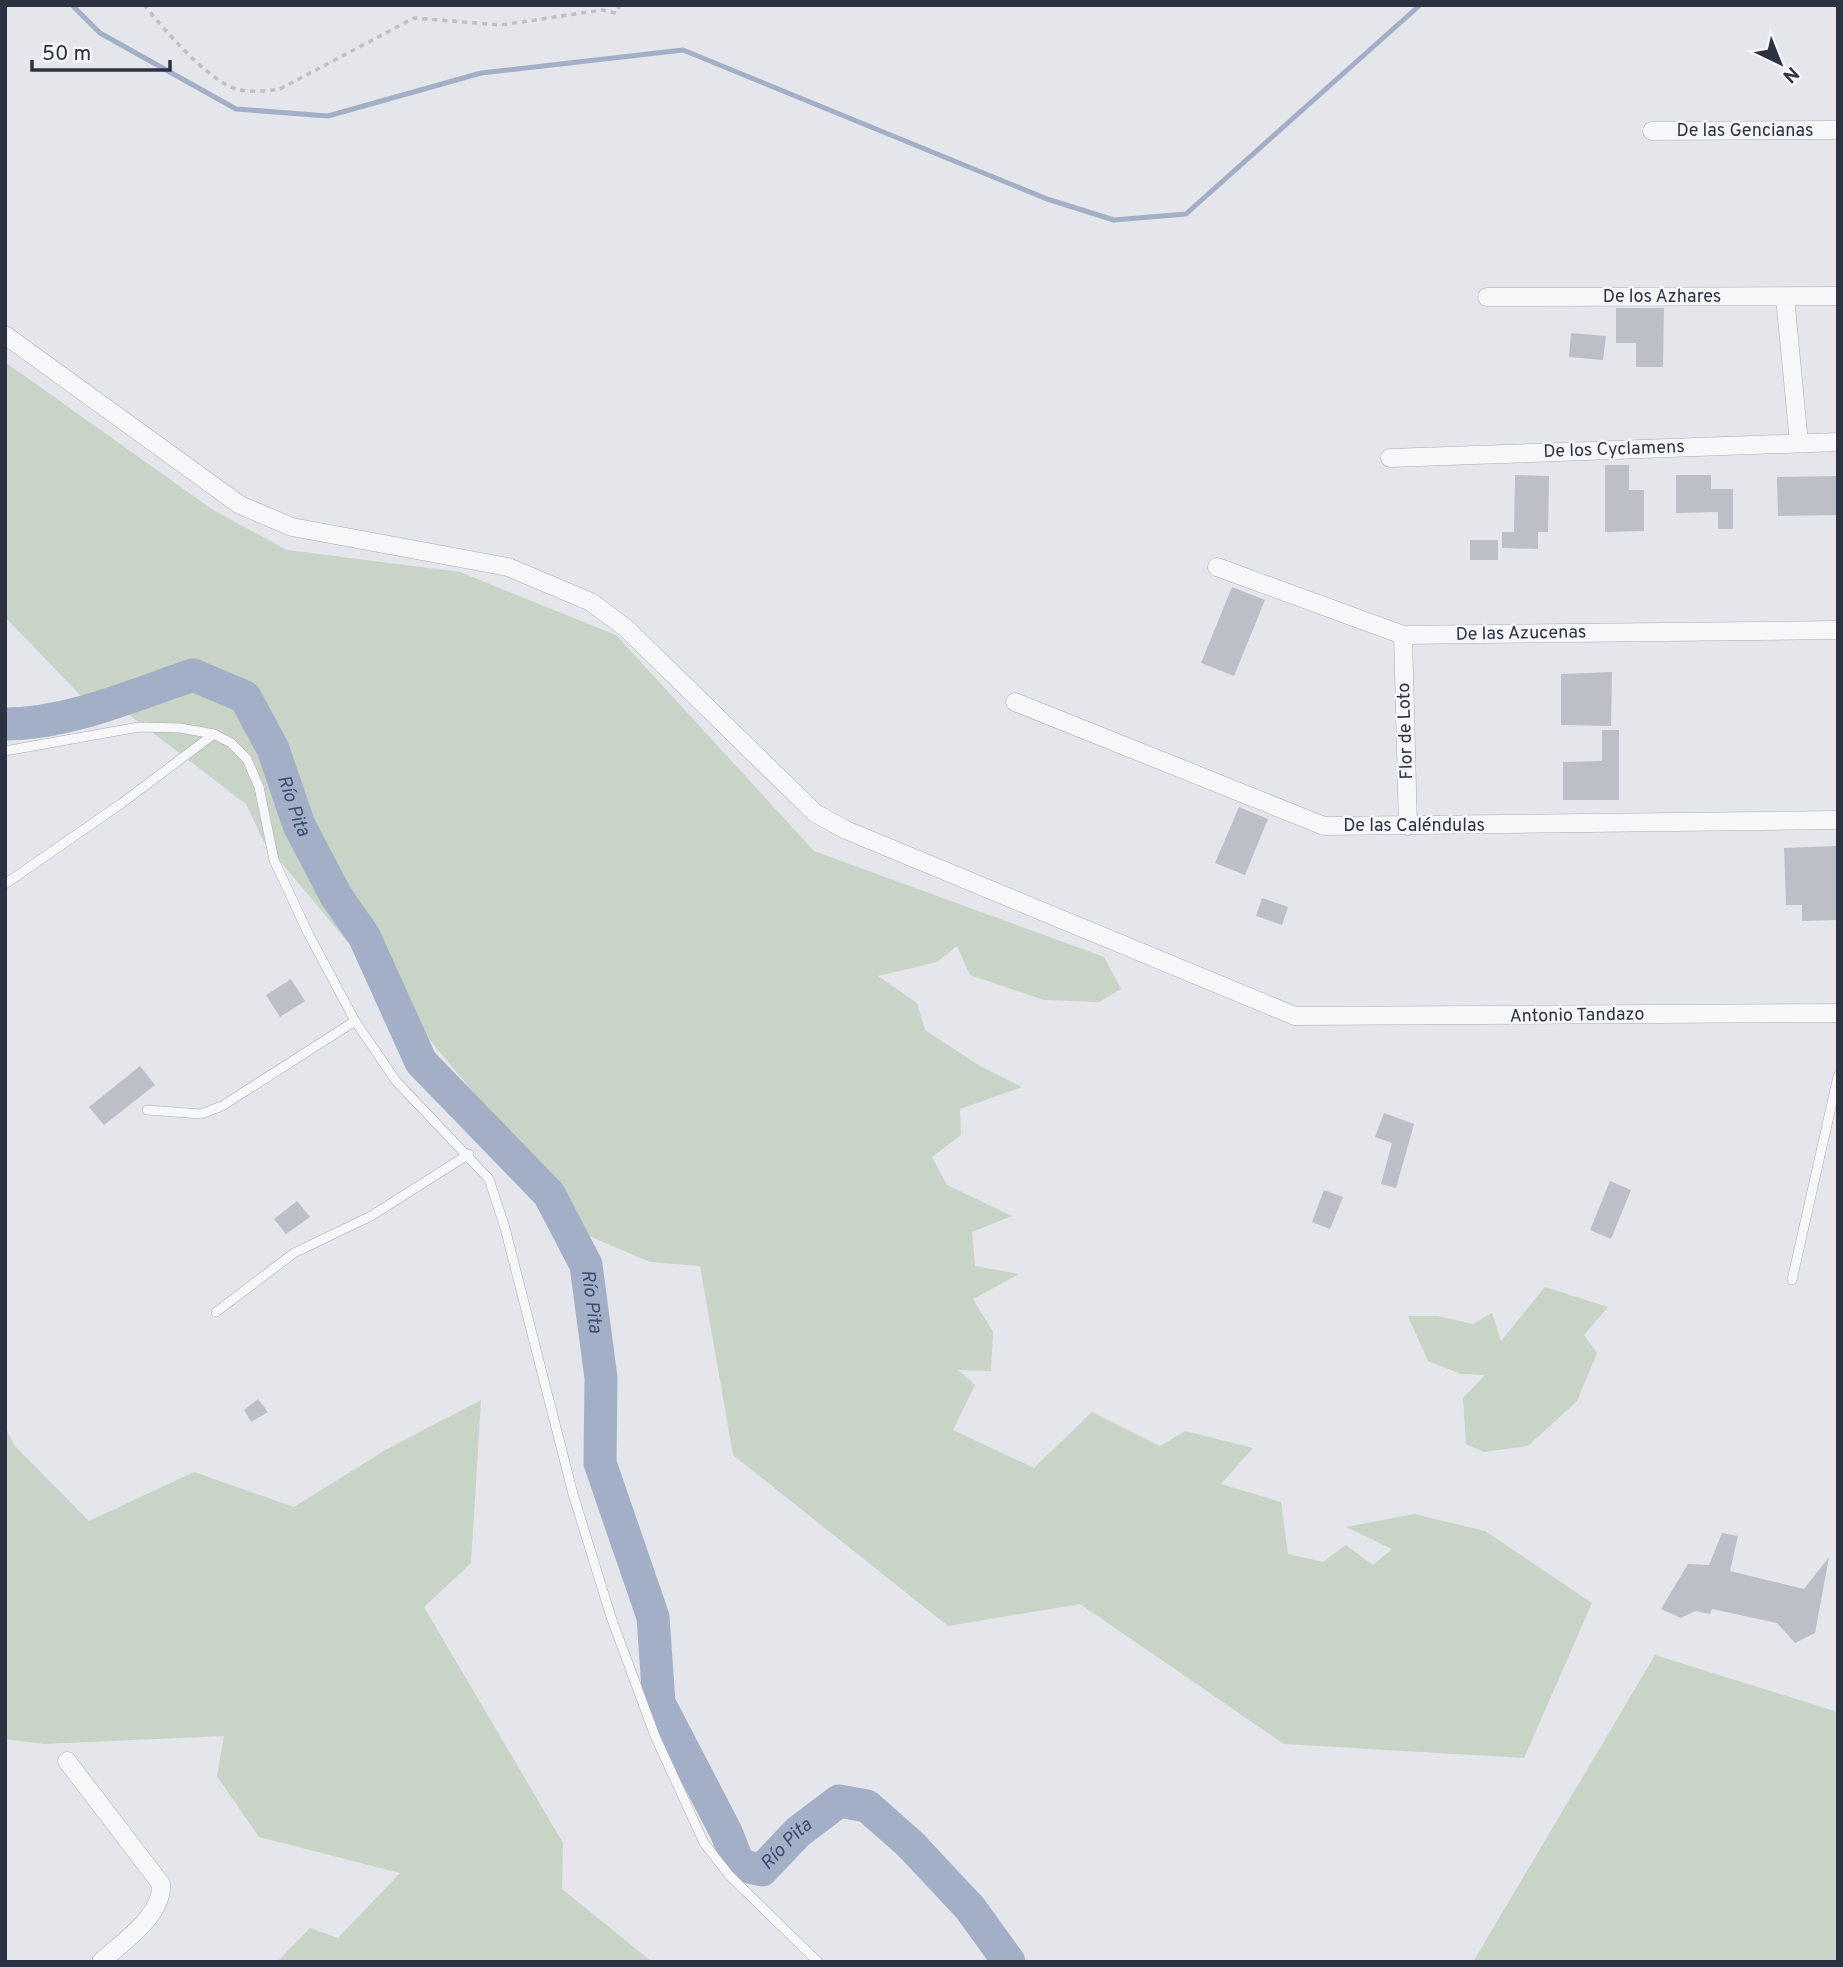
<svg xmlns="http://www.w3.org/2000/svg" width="1843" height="1967" font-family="Overpass,sans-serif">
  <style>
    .green { fill: #c8d4c6 }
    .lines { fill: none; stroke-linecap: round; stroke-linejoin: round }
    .stream { stroke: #a3afc7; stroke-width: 5 }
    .river { stroke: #a3afc7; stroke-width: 33 }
    .building { fill: #bcbfc7 }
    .service-casing { stroke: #a9acb5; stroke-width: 10 }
    .minor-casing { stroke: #a9acb5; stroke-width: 19 }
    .path { stroke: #bec0c6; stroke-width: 3.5; stroke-dasharray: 5 5; stroke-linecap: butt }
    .service { stroke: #f7f7f9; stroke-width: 9 }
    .minor { stroke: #f7f7f9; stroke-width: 18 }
    .labels { text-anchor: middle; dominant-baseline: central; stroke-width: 5; stroke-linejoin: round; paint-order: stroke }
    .street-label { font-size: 18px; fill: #2d3242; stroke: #f4f5f8 }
    .water-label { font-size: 19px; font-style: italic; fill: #3b4c72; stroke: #f4f5f8 }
  </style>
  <rect width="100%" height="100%" fill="#e4e6eb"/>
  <!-- green -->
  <path class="green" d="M 5,362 L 213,510 L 287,550 L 460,572 L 616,635 L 814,851 L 1104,957 L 1121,989 L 1099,1002 L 1044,1000 L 970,975 L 957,946 L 937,962 L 878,976 L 917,1003 L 925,1030 L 980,1066 L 1022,1087 L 960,1109 L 961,1135 L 932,1157 L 947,1185 L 1012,1216 L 972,1232 L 975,1266 L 1019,1274 L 973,1299 L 993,1332 L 991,1371 L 958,1370 L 975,1385 L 953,1430 L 1034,1468 L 1092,1412 L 1160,1446 L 1185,1431 L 1253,1448 L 1221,1484 L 1281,1502 L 1288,1554 L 1323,1562 L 1346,1545 L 1373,1565 L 1392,1549 L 1346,1527 L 1414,1514 L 1485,1531 L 1592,1603 L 1524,1758 L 1284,1744 L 1080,1604 L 948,1626 L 733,1455 L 700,1266 L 650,1262 L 589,1236 L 551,1185 L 264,842 L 246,804 L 119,707 L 81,696 L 5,617 Z
    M 1545,1287 L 1608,1307 L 1584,1335 L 1597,1353 L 1577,1401 L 1528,1446 L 1484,1452 L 1466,1444 L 1463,1398 L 1485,1375 L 1461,1374 L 1428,1361 L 1408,1316 L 1438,1316 L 1473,1324 L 1492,1313 L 1501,1341 Z
    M 481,1400 L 471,1563 L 424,1607 L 563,1843 L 562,1889 L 652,1962 L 277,1962 L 310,1928 L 338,1938 L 400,1873 L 259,1837 L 217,1776 L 224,1736 L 44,1744 L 5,1739 L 5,1427 L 15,1446 L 89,1521 L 194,1472 L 294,1507 L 387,1449 Z
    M 1655,1655 L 1838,1712 L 1838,1962 L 1473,1962 Z"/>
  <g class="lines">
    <!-- stream -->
    <path class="stream" d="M 72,5 L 100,33 L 236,109 L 328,116 L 481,73 L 683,50 L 1047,199 L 1114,220 L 1186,214 L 1420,5"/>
    <!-- river -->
    <path class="river" id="s1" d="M 5,724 C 69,724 133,695 193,675 L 245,697 L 273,749 L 299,825 L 336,896 L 364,936 L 421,1062 L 549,1194 L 586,1265 L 601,1378 L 600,1463 L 653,1617 L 659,1703 L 726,1832 L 739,1865 L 762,1870 L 798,1832 L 839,1801 L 867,1806 L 910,1844 L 970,1908 L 1009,1962"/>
  </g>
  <!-- building -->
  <path class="building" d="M 1616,308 L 1664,308 L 1663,367 L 1636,367 L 1636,343 L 1616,343 Z
    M 1571,333 L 1606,336 L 1603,360 L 1569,357 Z
    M 1605,465 L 1629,465 L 1629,490 L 1644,490 L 1644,531 L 1605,532 Z
    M 1515,475 L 1549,476 L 1548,532 L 1538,532 L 1538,549 L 1502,548 L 1502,532 L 1514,532 Z
    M 1676,475 L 1711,475 L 1711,489 L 1733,489 L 1733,529 L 1718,529 L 1718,512 L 1676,513 Z
    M 1838,476 L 1838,515 L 1778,516 L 1777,477 Z
    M 1470,540 L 1498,540 L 1498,560 L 1470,560 Z
    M 1232,587 L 1265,600 L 1234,676 L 1201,663 Z
    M 1612,672 L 1611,726 L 1561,725 L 1561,674 Z
    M 1602,730 L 1619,730 L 1619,800 L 1563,800 L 1563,762 L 1602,761 Z
    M 1239,807 L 1268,819 L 1245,875 L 1215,863 Z
    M 1838,846 L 1838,920 L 1802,921 L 1802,905 L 1786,905 L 1784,848 Z
    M 1262,898 L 1288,907 L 1282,925 L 1256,916 Z
    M 291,979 L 305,1001 L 280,1017 L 266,995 Z
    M 140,1066 L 155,1085 L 104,1125 L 89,1107 Z
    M 1384,1113 L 1414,1124 L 1396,1188 L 1381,1184 L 1392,1143 L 1375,1137 Z
    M 1610,1181 L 1631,1190 L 1611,1239 L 1590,1230 Z
    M 1324,1190 L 1343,1197 L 1330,1229 L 1312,1222 Z
    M 297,1201 L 310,1217 L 286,1234 L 274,1219 Z
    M 258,1399 L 268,1412 L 251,1422 L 244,1410 Z
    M 1722,1533 L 1738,1536 L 1730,1571 L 1804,1589 L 1829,1557 L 1815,1633 L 1795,1643 L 1777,1623 L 1712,1609 L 1710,1614 L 1695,1611 L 1681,1618 L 1661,1609 L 1688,1564 L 1709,1565 Z"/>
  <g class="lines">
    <!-- service casing -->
    <g class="service-casing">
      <path id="service" d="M 5,751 L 139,727 L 180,728 L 214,734 L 231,743 L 247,759 L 259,787 L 274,860 L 308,933 L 355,1021 L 396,1081 L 489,1179 L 505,1228 L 573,1494 L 611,1617 L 655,1736 L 704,1843 L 729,1875 L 818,1962
        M 5,884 L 122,803 L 214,734
        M 147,1110 L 201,1114 L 222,1106 L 355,1021
        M 1792,1280 L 1838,1076
        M 216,1312 L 294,1253 L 371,1216 L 469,1154"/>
    </g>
    <!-- minor casing -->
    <g class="minor-casing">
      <path id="minor" d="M 1652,131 L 1838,130
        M 1487,297 L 1838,296
        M 1785,297 L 1799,443
        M 5,335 L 240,505 L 292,527 L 508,567 L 591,602 L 627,629 L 815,813 L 846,830 L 1295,1016 L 1838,1013
        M 1390,458 L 1838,442
        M 1217,567 L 1403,635 L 1838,630
        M 1403,635 L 1408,826
        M 1015,702 L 1324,826 L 1838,820
        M 67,1761 L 161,1884 C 163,1916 122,1942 101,1962"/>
    </g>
    <!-- path -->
    <path class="path" d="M 144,5 C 164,29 206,79 236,89 C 250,93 266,91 280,89 L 414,18 L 501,25 L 602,10 L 616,13 L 620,5"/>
    <!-- service -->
    <use href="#service" class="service"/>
    <!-- minor -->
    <use href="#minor" class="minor"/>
  </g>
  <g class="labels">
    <!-- street labels -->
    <g class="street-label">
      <text x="1745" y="131">De las Gencianas</text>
      <text x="1662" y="297">De los Azhares</text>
      <text transform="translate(1614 450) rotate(-2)">De los Cyclamens</text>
      <text transform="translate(1521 634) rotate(-1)">De las Azucenas</text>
      <text transform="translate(1406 731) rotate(-92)">Flor de Loto</text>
      <text x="1414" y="826">De las Caléndulas</text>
      <text transform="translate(1577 1016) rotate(-1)">Antonio Tandazo</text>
    </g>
    <!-- water labels -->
    <g class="water-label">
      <text stroke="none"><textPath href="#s1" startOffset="371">Río Pita</textPath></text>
      <text stroke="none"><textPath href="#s1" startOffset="959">Río Pita</textPath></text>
      <text stroke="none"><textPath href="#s1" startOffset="1610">Río Pita</textPath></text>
    </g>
  </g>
  <!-- border -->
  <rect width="1843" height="1967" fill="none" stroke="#2d3242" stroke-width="14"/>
  <!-- north arrow -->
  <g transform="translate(1780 63) rotate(137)" stroke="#f4f5f8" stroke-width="5" paint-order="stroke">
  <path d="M0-5L12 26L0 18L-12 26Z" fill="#2d3242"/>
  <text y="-10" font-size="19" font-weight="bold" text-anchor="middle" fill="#2d3242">N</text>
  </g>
  <!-- scale -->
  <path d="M32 60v10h138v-10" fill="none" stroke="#2d3242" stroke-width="3.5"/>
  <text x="42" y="60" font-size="21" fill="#2d3242" stroke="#f4f5f8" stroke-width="5" paint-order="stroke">50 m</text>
</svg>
